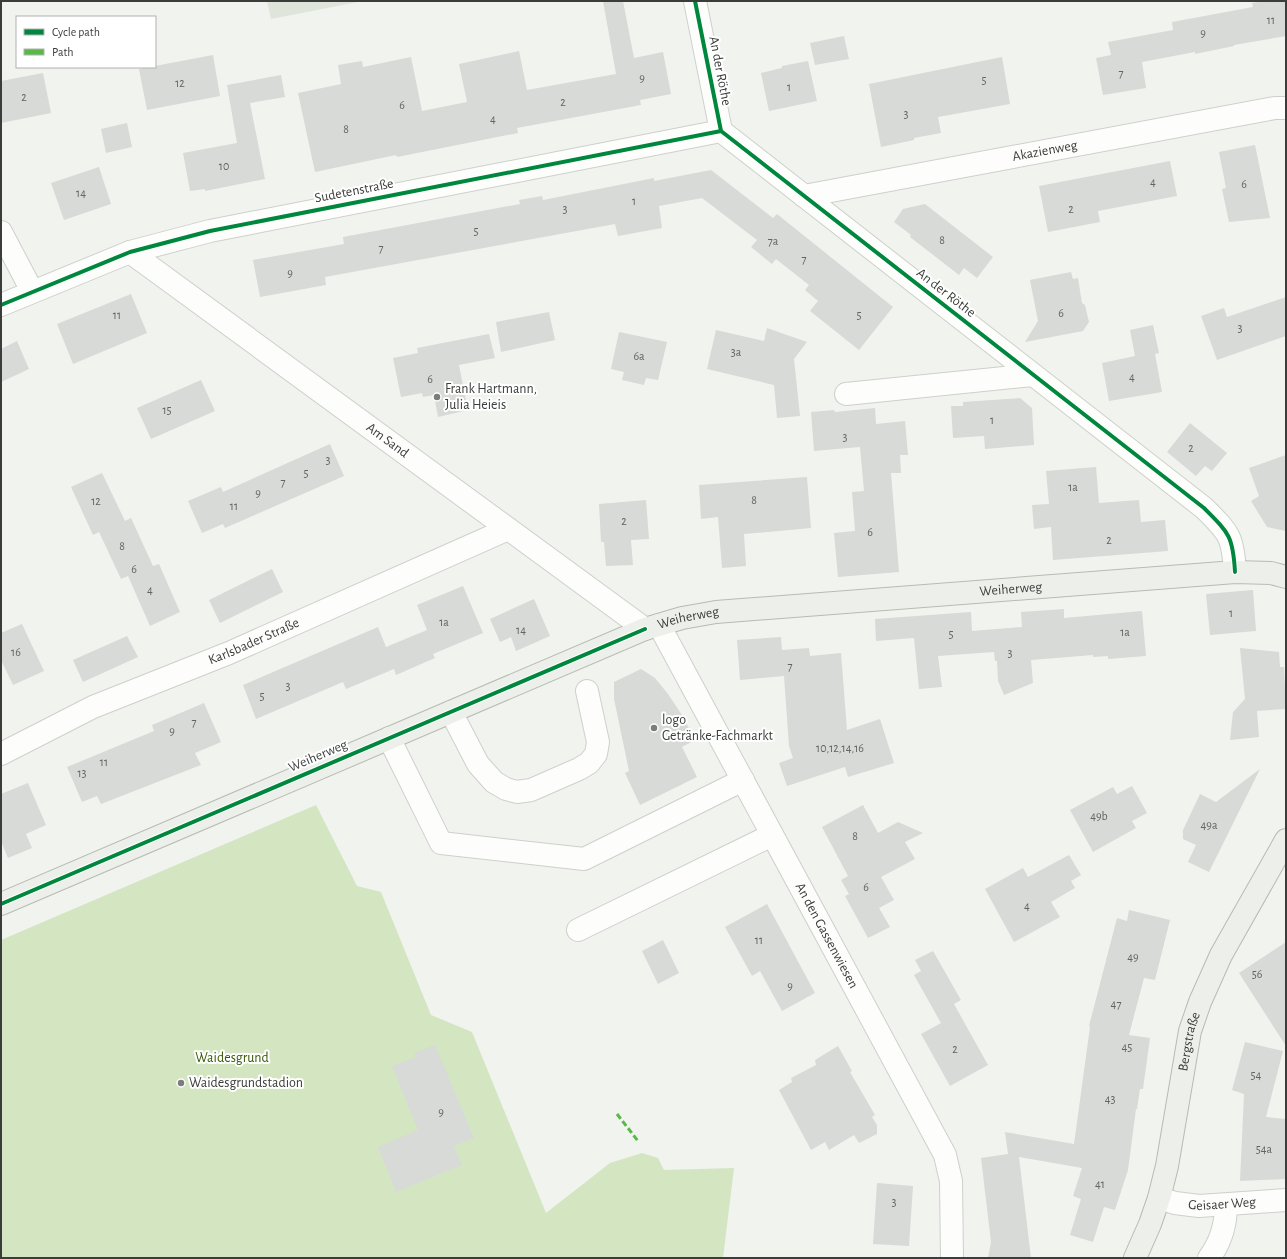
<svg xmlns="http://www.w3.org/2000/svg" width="1287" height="1259" font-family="'Alegreya Sans',sans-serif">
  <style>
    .built { fill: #e0e5dc }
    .green { fill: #d3e6c1 }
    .building { fill: #d7dad6 }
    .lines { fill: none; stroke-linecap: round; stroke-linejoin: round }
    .minor-casing { stroke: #ced0cc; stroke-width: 24 }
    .major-casing { stroke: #b6bcb2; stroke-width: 24 }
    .minor { stroke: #fdfdfc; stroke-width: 22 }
    .major { stroke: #edf0ea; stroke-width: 22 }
    .quiet { stroke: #58b947; stroke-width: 3; stroke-dasharray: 6 3; stroke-linecap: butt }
    .cycleway-casing { stroke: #fff; stroke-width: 6 }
    .cycleway { stroke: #00873e; stroke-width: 4 }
    .poi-dot { fill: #7a7d79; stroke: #fff; stroke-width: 1.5 }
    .labels { text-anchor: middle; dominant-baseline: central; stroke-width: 4; stroke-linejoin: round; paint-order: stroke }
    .number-label { font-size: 12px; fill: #626461 }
    .street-label { font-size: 14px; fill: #3b3d3a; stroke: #fff }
    .poi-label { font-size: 14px; fill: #3b3d3a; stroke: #fff; text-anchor: start }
    .park-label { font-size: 14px; fill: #395a06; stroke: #fff }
  </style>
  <rect width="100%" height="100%" fill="#f0f3ee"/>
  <!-- built -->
  <path class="built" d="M 267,1 L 363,1 L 271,19 Z"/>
  <!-- green -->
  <path class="green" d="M 316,805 L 357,886 L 381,892 L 431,1015 L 472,1032 L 546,1213 L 610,1163 L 642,1153 L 658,1158 L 664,1170 L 734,1168 L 723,1258 L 1,1258 L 1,940 Z"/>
  <!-- building -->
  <path class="building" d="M 603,1 L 623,1 L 634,58 L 663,52 L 671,94 L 640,100 L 641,105 L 517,128 L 518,133 L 397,157 L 396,155 L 315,172 L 298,93 L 341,84 L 338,65 L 362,61 L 363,67 L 411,57 L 422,111 L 467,102 L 459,64 L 519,51 L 527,90 L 616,74 Z
    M 1265,1 L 1286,1 L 1286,36 L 1234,45 L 1234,46 L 1195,54 L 1195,52 L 1142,62 L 1146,88 L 1103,95 L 1096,58 L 1111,55 L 1108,42 L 1173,30 L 1172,22 L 1253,7 L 1252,3 Z
    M 844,36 L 849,59 L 815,65 L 810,43 Z
    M 213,55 L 220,96 L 147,110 L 139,69 Z
    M 1002,57 L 1010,104 L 938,117 L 941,133 L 914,138 L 914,140 L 881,147 L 869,84 Z
    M 808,61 L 817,101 L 769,111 L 761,73 L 782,68 L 782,66 Z
    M 43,73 L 51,113 L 1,123 L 1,81 Z
    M 281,75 L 285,97 L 250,103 L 265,179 L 205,191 L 205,189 L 190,191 L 183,153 L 237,143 L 227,85 Z
    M 127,123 L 132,147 L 106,153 L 101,129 Z
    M 1255,145 L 1270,218 L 1229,222 L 1222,189 L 1226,188 L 1219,152 Z
    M 1170,161 L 1177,196 L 1098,211 L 1100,222 L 1048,232 L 1039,186 Z
    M 99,167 L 111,204 L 64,220 L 51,183 Z
    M 711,170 L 773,218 L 777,214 L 893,307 L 859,350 L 810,311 L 818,301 L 805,290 L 809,285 L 776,259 L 772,264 L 751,247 L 757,240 L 702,198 L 659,206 L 662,228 L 618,236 L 615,224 L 325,277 L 326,285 L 260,297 L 253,260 L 344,244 L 343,237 L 520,204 L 519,200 L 542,196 L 543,200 L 654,178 L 654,181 Z
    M 925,204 L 993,257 L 977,278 L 964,268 L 959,275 L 910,237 L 911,235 L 894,222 L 903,209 Z
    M 1071,272 L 1073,279 L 1078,278 L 1082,303 L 1085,305 L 1089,322 L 1083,331 L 1025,342 L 1038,321 L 1030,280 Z
    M 131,294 L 147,333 L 73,364 L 57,324 Z
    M 1286,297 L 1286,336 L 1217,360 L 1201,316 L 1224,308 L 1227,317 Z
    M 549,312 L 555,340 L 501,352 L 496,322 Z
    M 1153,325 L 1159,353 L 1155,354 L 1162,392 L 1109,401 L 1102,363 L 1135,356 L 1130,330 Z
    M 767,328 L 807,342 L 794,359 L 800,416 L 777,418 L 774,385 L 707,369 L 716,330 L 764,341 Z
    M 619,332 L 667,342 L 658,380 L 646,378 L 644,385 L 622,380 L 624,372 L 611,369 Z
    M 489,334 L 495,358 L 459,365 L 468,410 L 438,417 L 434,395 L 423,397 L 422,393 L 401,397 L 393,358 L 418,353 L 417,348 Z
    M 17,341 L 29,369 L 1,382 L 1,349 Z
    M 201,380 L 215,411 L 151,439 L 137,408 Z
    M 1020,398 L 1032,408 L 1034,445 L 985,449 L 984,436 L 953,438 L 951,406 L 963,406 L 963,402 Z
    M 875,408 L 876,424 L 905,421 L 908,455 L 900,455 L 901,473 L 891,473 L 899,572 L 838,577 L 834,533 L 855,531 L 852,492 L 864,491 L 860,447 L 814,451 L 811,412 L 834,410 L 835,412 Z
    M 1190,423 L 1227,453 L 1212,471 L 1205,466 L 1196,476 L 1167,452 Z
    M 330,444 L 344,476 L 225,528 L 223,524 L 202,533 L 188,501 L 221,487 L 223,492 Z
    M 1286,455 L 1286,531 L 1267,527 L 1251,501 L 1259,496 L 1249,468 Z
    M 1096,467 L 1099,503 L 1139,500 L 1141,522 L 1165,520 L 1168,551 L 1053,560 L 1051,527 L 1034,529 L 1032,505 L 1049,504 L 1046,471 Z
    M 102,473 L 125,521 L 131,518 L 153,566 L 159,564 L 180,612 L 150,626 L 128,576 L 121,579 L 99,532 L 93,535 L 71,487 Z
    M 807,477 L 811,528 L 744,534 L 746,566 L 722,568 L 718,517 L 701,519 L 699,485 Z
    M 646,500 L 649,539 L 631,540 L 633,565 L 606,566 L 604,542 L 601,542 L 599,504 Z
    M 272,569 L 283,592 L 220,623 L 209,600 Z
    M 463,586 L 483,633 L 433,654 L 435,658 L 396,675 L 394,669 L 346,689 L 343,682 L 256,719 L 243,685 L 378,627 L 386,647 L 427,630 L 417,605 Z
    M 1253,590 L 1256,631 L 1210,635 L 1206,594 Z
    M 534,599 L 550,636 L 516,651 L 511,637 L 500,642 L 490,619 Z
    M 1064,609 L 1064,618 L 1142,611 L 1146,656 L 1108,659 L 1108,656 L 1093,657 L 1093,655 L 1031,660 L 1033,683 L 1004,695 L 998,681 L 997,661 L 995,661 L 994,652 L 938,656 L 942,687 L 919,689 L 914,638 L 876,641 L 875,619 L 971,612 L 972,631 L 1022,627 L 1021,612 Z
    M 22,624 L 44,671 L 13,685 L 1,660 L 1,633 Z
    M 127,636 L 138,657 L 83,682 L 73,660 Z
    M 781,637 L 782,650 L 809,648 L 810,656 L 841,653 L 847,730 L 880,719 L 894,763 L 848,777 L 845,767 L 787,786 L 779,763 L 793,758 L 789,746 L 784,676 L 740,680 L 737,640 Z
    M 1240,648 L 1279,652 L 1280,667 L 1284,667 L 1286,709 L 1257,711 L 1259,737 L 1230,740 L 1233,712 L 1245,699 Z
    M 641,669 L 655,678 L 668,694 L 682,715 L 695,740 L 682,747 L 697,777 L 640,805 L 625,773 L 629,771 L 614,699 L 614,682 Z
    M 204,703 L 221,742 L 195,753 L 201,765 L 101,804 L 97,796 L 82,802 L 67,767 L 154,731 L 152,725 Z
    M 1260,769 L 1209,872 L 1188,862 L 1196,845 L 1183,839 L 1183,830 L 1200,794 L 1216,802 Z
    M 28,783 L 46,825 L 26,834 L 32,848 L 8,858 L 1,841 L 1,794 Z
    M 1132,786 L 1147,813 L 1132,821 L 1136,828 L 1093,852 L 1070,810 L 1113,787 L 1117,794 Z
    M 863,805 L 878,833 L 898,822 L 923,833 L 905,842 L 915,859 L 881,877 L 894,900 L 879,908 L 890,927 L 868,938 L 845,896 L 849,894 L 841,880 L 848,876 L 822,827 Z
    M 1069,855 L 1081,875 L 1071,881 L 1075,888 L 1051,902 L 1060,917 L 1014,942 L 985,889 L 1023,868 L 1028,877 Z
    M 767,904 L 815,993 L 782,1011 L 760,971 L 752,976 L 725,927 Z
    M 1129,910 L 1170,920 L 1155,980 L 1144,978 L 1129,1035 L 1150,1038 L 1143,1089 L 1140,1089 L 1137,1109 L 1136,1109 L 1128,1170 L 1115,1210 L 1104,1207 L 1093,1242 L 1070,1235 L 1081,1199 L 1073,1196 L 1082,1168 L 1019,1157 L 1031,1258 L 988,1258 L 991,1242 L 981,1158 L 1008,1154 L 1005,1132 L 1074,1144 L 1090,1027 L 1089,1026 L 1117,918 L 1127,921 Z
    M 663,940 L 679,973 L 658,984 L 642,951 Z
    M 1286,942 L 1286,1046 L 1239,973 Z
    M 933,951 L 961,1000 L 954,1004 L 988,1065 L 950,1086 L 921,1034 L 941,1023 L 914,975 L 921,971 L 915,960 Z
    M 1245,1042 L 1283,1051 L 1266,1117 L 1286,1119 L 1286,1179 L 1240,1181 L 1244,1094 L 1232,1090 Z
    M 435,1045 L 474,1138 L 454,1146 L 462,1165 L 396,1192 L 378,1147 L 418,1130 L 392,1066 L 416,1057 L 414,1053 Z
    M 838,1046 L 852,1071 L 850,1072 L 875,1115 L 872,1117 L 877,1125 L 877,1134 L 859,1143 L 854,1135 L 829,1150 L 825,1142 L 811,1150 L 779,1090 L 792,1082 L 791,1078 L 816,1065 L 815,1060 Z
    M 877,1183 L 913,1186 L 909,1246 L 873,1244 Z"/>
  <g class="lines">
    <!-- minor casing -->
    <g class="minor-casing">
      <g id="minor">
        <path d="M 695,1 L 721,131 L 1204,508 C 1229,533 1233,536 1235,572"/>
        <path id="s1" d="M 804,196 L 1275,108 L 1286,108"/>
        <path d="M 1,232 L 32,291"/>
        <path id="s2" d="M 130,252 L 645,629"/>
        <path d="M 1,305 L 130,252 L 210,231 L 721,131"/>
        <path d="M 846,394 L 1033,375"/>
        <path id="s3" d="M 659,625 L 945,1155 L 951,1181 L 952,1258"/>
        <path d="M 451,712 L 478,764 L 494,782 L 506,789 L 517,792 L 531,790 L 579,769 L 589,763 L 596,754 L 598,742 L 587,691"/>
        <path d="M 389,738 L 441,843 L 584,859 L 743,780"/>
        <path id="s4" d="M 1,754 L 93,707 L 229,653 L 508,529"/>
        <path d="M 578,930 L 772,835"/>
        <path id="s5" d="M 1159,1198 L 1175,1203 L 1199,1206 L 1286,1200"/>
        <path d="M 1209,1258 C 1221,1242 1226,1225 1226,1205"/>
      </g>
    </g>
    <!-- major casing -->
    <g class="major-casing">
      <g id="major">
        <path id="s6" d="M 1,904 L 645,629 L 682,618 L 716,612 L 1235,572 L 1271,573 L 1286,577"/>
        <path id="s7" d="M 1135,1258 L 1150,1224 L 1159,1198 L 1167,1166 L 1190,1031 L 1200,1002 L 1221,955 L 1286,840"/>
      </g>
    </g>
    <!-- minor -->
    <use href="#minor" class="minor"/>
    <!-- major -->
    <use href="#major" class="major"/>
    <!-- quiet -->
    <path class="quiet" d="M 617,1114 L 638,1141"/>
    <!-- cycleway casing -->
    <g class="cycleway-casing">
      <path id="cycleway" d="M 695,1 L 721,131 L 1204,508 C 1229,533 1233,536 1235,572
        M 1,305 L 130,252 L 210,231 L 721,131
        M 1,904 L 645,629"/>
    </g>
    <!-- cycleway -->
    <use href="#cycleway" class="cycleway"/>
  </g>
  <!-- markers -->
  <g class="poi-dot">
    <circle cx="437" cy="397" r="4"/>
    <circle cx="654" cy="728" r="4"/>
    <circle cx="181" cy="1083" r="4"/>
  </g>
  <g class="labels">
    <!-- number labels -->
    <g class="number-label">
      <text x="1271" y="20">11</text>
      <text x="1203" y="33">9</text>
      <text x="1121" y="73">7</text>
      <text x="642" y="78">9</text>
      <text x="984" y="80">5</text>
      <text x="180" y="83">12</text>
      <text x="789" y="87">1</text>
      <text x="24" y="97">2</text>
      <text x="563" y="102">2</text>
      <text x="402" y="105">6</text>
      <text x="906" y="114">3</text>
      <text x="493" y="119">4</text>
      <text x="346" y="129">8</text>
      <text x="224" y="166">10</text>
      <text x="1153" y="182">4</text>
      <text x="1244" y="184">6</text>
      <text x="81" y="193">14</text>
      <text x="634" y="201">1</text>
      <text x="565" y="209">3</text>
      <text x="1071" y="209">2</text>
      <text x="476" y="231">5</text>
      <text x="942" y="240">8</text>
      <text x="773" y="241">7a</text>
      <text x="381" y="248">7</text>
      <text x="804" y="259">7</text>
      <text x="290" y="273">9</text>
      <text x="1061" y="313">6</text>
      <text x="117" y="315">11</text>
      <text x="859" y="315">5</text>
      <text x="1240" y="328">3</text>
      <text x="736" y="352">3a</text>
      <text x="639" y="356">6a</text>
      <text x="1132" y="377">4</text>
      <text x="430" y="379">6</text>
      <text x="167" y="410">15</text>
      <text x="992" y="420">1</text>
      <text x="845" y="437">3</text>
      <text x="1191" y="448">2</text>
      <text x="328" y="460">3</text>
      <text x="306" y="473">5</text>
      <text x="283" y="482">7</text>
      <text x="1073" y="487">1a</text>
      <text x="258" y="493">9</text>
      <text x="754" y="500">8</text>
      <text x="96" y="501">12</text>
      <text x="234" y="506">11</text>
      <text x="624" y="521">2</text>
      <text x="870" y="532">6</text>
      <text x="1109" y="540">2</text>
      <text x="122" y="546">8</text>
      <text x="134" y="569">6</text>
      <text x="150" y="590">4</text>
      <text x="1231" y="613">1</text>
      <text x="444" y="622">1a</text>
      <text x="521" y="630">14</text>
      <text x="1125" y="632">1a</text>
      <text x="951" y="634">5</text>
      <text x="16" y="652">16</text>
      <text x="1010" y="653">3</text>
      <text x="790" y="666">7</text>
      <text x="288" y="686">3</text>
      <text x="262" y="696">5</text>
      <text x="194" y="722">7</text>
      <text x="172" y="731">9</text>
      <text x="840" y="748">10,12,14,16</text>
      <text x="104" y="762">11</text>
      <text x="82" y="773">13</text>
      <text x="1099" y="816">49b</text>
      <text x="1209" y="825">49a</text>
      <text x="855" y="836">8</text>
      <text x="866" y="887">6</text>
      <text x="1027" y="906">4</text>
      <text x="759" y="940">11</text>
      <text x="1133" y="957">49</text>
      <text x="1257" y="974">56</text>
      <text x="790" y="986">9</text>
      <text x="1116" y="1004">47</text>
      <text x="1127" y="1047">45</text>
      <text x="955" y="1049">2</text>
      <text x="1256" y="1075">54</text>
      <text x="1110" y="1099">43</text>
      <text x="441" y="1112">9</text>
      <text x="1264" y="1149">54a</text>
      <text x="1100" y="1184">41</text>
      <text x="894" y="1202">3</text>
    </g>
    <!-- street labels -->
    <g class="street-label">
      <text transform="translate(720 71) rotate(79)">An der Röthe</text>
      <text stroke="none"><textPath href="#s1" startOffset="245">Akazienweg</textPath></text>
      <text transform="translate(354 191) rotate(-11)">Sudetenstraße</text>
      <text transform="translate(946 293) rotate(38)">An der Röthe</text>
      <text stroke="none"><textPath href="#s2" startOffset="319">Am Sand</textPath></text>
      <text stroke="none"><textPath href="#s6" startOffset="1069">Weiherweg</textPath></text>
      <text stroke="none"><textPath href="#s6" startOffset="745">Weiherweg</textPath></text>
      <text stroke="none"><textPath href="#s4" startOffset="277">Karlsbader Straße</textPath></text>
      <text transform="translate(318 756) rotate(-23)">Weiherweg</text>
      <text stroke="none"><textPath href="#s3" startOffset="353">An den Gassenwiesen</textPath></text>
      <text stroke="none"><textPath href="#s7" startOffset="224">Bergstraße</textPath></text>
      <text stroke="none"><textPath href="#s5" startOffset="64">Geisaer Weg</textPath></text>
    </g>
    <!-- poi labels -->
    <g class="poi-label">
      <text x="445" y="389">Frank Hartmann,<tspan x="445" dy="16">Julia Heieis</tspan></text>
      <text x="662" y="720">logo<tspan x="662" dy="16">Getränke-Fachmarkt</tspan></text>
      <text x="189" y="1083">Waidesgrundstadion</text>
    </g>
    <!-- park labels -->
    <g class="park-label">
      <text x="232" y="1058">Waidesgrund</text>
    </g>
  </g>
  <!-- border -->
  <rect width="1287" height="1259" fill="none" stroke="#3b3d3a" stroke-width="4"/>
  <!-- legend -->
  <rect x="16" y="16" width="140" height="52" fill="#ffffff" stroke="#b1b1b0"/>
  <rect x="24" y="29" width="20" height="6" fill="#00873e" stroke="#b1b1b0"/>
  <text x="52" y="36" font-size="12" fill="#3b3d3a">Cycle path</text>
  <rect x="24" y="49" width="20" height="6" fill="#58b947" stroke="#b1b1b0"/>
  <text x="52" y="56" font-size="12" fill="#3b3d3a">Path</text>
</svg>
